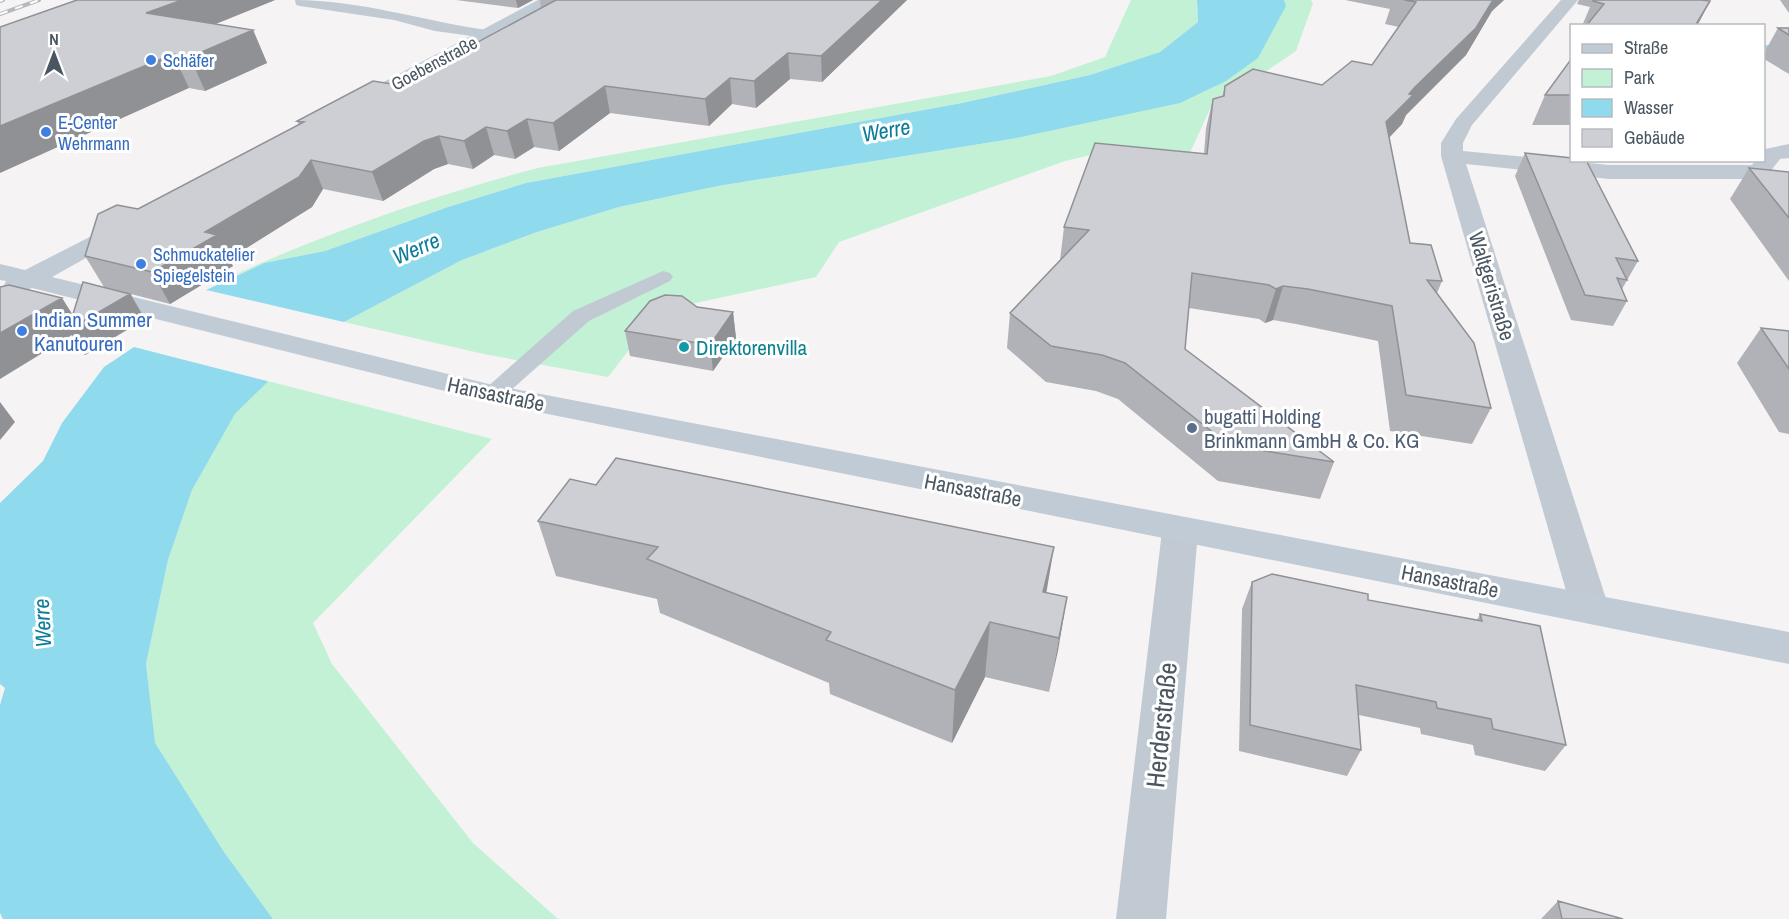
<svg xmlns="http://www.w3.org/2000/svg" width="1789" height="919" font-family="'Archivo Narrow',sans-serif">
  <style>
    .green { fill: #c3f1d5 }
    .water { fill: #90daee }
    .pier { fill: #f5f3f3 }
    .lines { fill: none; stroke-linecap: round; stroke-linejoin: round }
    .stream { fill: #90daee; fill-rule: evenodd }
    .lane { fill: #c1cad2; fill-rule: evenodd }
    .street { fill: #c1cad2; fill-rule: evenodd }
    .secondary { fill: #c1cbd6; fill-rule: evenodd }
    .rail-casing { stroke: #b5b8bd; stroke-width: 4 }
    .rail { stroke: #fff; stroke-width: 2; stroke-dasharray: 8; stroke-linecap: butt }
    .wall { fill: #b0b2b7 }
    .shaded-wall { fill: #909195 }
    .building { fill: #cdcfd5; stroke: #909195; stroke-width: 1.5 }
    .shop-dot { fill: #3f7fe0; stroke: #fff; stroke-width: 2 }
    .culture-dot { fill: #0f9aa8; stroke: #fff; stroke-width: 2 }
    .service-dot { fill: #5c6f8a; stroke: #fff; stroke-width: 2 }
    .labels { text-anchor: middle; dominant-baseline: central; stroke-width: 6; stroke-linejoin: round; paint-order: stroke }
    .far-shop-label { font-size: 18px; fill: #366cbe; stroke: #fff; text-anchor: start }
    .far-street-label { font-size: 18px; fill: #4a5661; stroke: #fff }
    .street-label { font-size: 21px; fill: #4a5661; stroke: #fff }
    .shop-label { font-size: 21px; fill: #366cbe; stroke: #fff; text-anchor: start }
    .culture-label { font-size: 21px; fill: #0d838f; stroke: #fff; text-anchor: start }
    .service-label { font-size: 21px; fill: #4e5e75; stroke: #fff; text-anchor: start }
    .water-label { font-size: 22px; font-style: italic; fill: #0c7c9b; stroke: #fff }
    .near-street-label { font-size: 26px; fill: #4a5661; stroke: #fff }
  </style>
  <rect width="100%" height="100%" fill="#f5f3f3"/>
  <!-- green -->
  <path class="green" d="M 1131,0 L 1197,0 L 1198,22 L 1160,52 L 1090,75 L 962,103 L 526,183 L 448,207 L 325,251 L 264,263 L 203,289 C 310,239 423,198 538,168 L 1051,76 L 1105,57 Z
    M 1284,0 L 1311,0 L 1313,3 L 1296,51 L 1210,109 L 1188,157 L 1116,149 L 1065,161 L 839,242 L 816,277 L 659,311 L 608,377 L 484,354 L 344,322 L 462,260 L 537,232 L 619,207 L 718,186 L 1011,139 L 1279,15 L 1285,6 Z
    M 268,381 L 492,439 L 313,623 L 332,664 L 473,843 L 558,919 L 273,919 L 224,852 L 154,743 L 146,664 L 168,560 L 192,490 L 235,414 Z"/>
  <!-- water -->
  <path class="water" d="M 1197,0 L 1284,0 L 1286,6 L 1258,58 L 1226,81 L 1180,103 L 1011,139 L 718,186 L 619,207 L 537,232 L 462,260 L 344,322 L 295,355 L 235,414 L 192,490 L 168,560 L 146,664 L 155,743 L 224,852 L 273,919 L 3,919 L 0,913 L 0,705 L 5,688 L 0,684 L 0,503 L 43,461 L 62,423 L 104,367 L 134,347 L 206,290 L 264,263 L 325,251 L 448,207 L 526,183 L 962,103 L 1090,75 L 1160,52 L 1198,22 Z"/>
  <!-- pier -->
  <path class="pier" d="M 202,289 L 348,323 L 297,358 L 271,382 L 130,346 Z"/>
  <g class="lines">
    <!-- stream -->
    <path class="stream" d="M 1764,45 L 1789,46 L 1789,50 L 1764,49 Z"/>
    <!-- lane -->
    <path class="lane" d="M 295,0 C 360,0 423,21 487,30 L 494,34 L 487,38 L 435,31 L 394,20 L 300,6 L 296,5 Z
      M 663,271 L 670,273 L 673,277 L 670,281 L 589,321 L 501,399 L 493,401 L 485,399 L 481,394 L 485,389 L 573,311 Z"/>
    <!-- street -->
    <path class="street" d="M 1561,0 L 1578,0 L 1472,125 L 1463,143 L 1463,151 L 1609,165 L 1752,165 L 1756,160 L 1764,160 L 1765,149 L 1789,144 L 1789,158 L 1780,159 L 1766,177 L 1758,179 L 1609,179 L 1466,164 L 1609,608 L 1604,619 L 1590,623 L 1576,619 L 1571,608 L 1441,156 L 1441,143 L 1456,119 Z
      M 1180,518 L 1193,522 L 1198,531 L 1166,919 L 1116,919 L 1162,531 L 1167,522 Z"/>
    <!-- secondary -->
    <path class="secondary" d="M 538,0 L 558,0 L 360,110 L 346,110 L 343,106 L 346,102 Z
      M 127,218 L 136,220 L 139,225 L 136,230 L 52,277 L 493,385 L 1789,632 L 1789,664 L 493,403 L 32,288 L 17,293 L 8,291 L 4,285 L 6,281 L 0,280 L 0,264 L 25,270 Z"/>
    <!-- rail casing -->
    <g class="rail-casing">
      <path id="rail" d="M 0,1 L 3,0
        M 0,14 L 39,0"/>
    </g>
    <!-- rail -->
    <use href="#rail" class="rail"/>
  </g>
  <!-- wall -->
  <path class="wall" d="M 77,0 L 275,0 L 215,24 L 253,30 L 267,63 L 205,91 L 189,88 Z
    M 456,0 L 533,0 L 518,8 Z
    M 540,0 L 907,0 L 822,82 L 790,79 L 756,108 L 732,104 L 709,126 L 610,113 L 559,151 L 534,147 L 515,159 L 494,155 L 473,169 L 448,164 L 434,169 L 383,201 L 323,189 L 312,207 L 229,259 L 233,266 L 170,304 L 131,294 L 145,319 L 85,355 L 72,335 L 62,298 L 73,315 L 104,287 L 85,256 L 138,209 L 299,125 L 297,121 L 398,85 L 541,8 Z
    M 1345,0 L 1504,0 L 1492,11 L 1466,55 L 1406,115 L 1402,124 L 1389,138 L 1410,243 L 1442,281 L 1437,293 L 1491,408 L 1472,444 L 1390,431 L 1378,341 L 1296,324 L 1273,320 L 1265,323 L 1259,319 L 1189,308 L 1185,349 L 1334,462 L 1320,499 L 1218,481 L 1118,399 L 1096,391 L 1046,382 L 1007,348 L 1010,313 L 1060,260 L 1064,227 L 1204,154 L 1206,128 L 1213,99 L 1222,97 L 1225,86 L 1322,85 L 1372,65 L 1399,27 L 1385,24 L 1390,9 Z
    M 1579,0 L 1701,0 L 1710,1 L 1697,26 L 1582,26 L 1590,7 L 1577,4 Z
    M 1780,0 L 1789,0 L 1789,13 Z
    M 1778,28 L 1789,28 L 1789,74 L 1764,59 L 1764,53 Z
    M 1572,58 L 1572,125 L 1532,125 L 1545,95 Z
    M 1525,153 L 1638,261 L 1622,289 L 1627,301 L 1613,326 L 1571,320 L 1515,176 Z
    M 1749,168 L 1789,172 L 1789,281 L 1730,199 Z
    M 697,307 L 733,312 L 736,338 L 713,371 L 630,356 L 625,331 Z
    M 1761,328 L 1789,331 L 1789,434 L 1779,432 L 1737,363 Z
    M 538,521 L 1047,593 L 1067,597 L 1049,692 L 985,677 L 952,743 L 830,694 L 829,683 L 660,613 L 657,599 L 556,576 Z
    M 1252,582 L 1368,600 L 1477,620 L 1480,614 L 1566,745 L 1545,771 L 1475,755 L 1473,745 L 1421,734 L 1420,728 L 1359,715 L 1361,750 L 1347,776 L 1239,751 L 1242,609 Z
    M 1558,901 L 1623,919 L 1541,919 Z"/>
  <!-- shaded-wall -->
  <path class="shaded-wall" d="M 182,0 L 275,0 L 161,46 L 146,13 Z
    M 516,0 L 533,0 L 518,8 Z
    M 882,0 L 907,0 L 822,82 L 821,56 Z
    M 1493,0 L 1504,0 L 1492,11 L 1466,55 L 1406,115 L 1402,124 L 1375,152 L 1386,122 L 1415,87 Z
    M 1710,1 L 1697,26 L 1695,26 Z
    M 253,30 L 267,63 L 205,91 L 190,57 Z
    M 788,53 L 790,79 L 756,108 L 754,81 Z
    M 173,54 L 189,88 L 0,173 L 0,126 Z
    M 730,78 L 732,104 L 709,126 L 705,99 Z
    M 605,86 L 610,113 L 559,151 L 553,123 Z
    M 527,119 L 534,147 L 515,159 L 507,131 Z
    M 486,127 L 494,155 L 473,169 L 464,141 Z
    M 439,136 L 448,164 L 434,169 L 383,201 L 372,172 L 424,141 Z
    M 311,160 L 323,189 L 312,207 L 229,259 L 233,266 L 170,304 L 152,272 L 205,232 Z
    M 1283,286 L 1273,320 L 1265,323 L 1276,289 Z
    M 130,294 L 145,319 L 85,355 L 72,335 L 0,379 L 0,333 L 62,298 L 78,324 Z
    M 733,312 L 736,338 L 713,371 L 710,345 Z
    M 0,402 L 15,422 L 0,440 Z
    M 1054,547 L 1045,601 L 1043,592 Z
    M 1067,597 L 1058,651 L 1049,692 L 1059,638 Z
    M 990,622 L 985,677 L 952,743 L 955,690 Z"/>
  <!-- building -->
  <path class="building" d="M 77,0 L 182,0 L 146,13 L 253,30 L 190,57 L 173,54 L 0,126 L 0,27 Z
    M 556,0 L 882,0 L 821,56 L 788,53 L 754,81 L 730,78 L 705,99 L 605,86 L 553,123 L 527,119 L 507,131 L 486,127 L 464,141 L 439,136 L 424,141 L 372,172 L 311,160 L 299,177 L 205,232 L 217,235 L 152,272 L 85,256 L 98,214 L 117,205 L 138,209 L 304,122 L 297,121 L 373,81 L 398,85 Z
    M 1404,0 L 1493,0 L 1476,28 L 1415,87 L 1409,94 L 1413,95 L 1386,122 L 1410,243 L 1431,245 L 1442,281 L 1427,280 L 1474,343 L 1491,408 L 1406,395 L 1392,306 L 1308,289 L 1283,286 L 1276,289 L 1269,285 L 1192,273 L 1185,349 L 1334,462 L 1229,445 L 1125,363 L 1102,355 L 1051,346 L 1010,313 L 1089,230 L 1064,227 L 1095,143 L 1207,154 L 1213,99 L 1224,96 L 1225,86 L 1253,69 L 1322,85 L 1352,61 L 1372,65 L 1416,2 Z
    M 1594,0 L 1701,0 L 1710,1 L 1695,26 L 1586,26 L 1604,4 L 1593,1 Z
    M 1778,28 L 1789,28 L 1789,35 Z
    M 1572,58 L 1572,95 L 1545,95 Z
    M 1525,153 L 1572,158 L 1572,160 L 1586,160 L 1638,261 L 1616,258 L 1627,280 L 1617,278 L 1627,301 L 1585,295 Z
    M 1749,168 L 1789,172 L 1789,218 Z
    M 83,282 L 130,294 L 68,330 Z
    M 9,285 L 62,298 L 0,333 L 0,287 Z
    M 665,295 L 682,296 L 697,307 L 733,312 L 710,345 L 625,331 L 650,301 Z
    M 1761,328 L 1789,331 L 1789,369 Z
    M 616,458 L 1054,547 L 1043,592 L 1067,597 L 1059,638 L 990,622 L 955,690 L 826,640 L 831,632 L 647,559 L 658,547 L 538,521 L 570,479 L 596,485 Z
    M 1272,574 L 1368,594 L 1368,600 L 1482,621 L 1480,614 L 1540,626 L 1566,745 L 1493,729 L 1491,719 L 1437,708 L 1436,702 L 1356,685 L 1361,750 L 1250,725 L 1252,582 Z
    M 1558,901 L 1623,919 L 1562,919 Z"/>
  <!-- markers -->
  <g class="shop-dot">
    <circle cx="151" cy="60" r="6"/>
    <circle cx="46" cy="132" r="6"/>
    <circle cx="141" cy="264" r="6"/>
    <circle cx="22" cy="331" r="6"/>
  </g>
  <circle class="culture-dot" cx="684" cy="347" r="6"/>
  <circle class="service-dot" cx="1192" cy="428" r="6"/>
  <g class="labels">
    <!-- far-shop labels -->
    <g class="far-shop-label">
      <text x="163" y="60">Schäfer</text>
      <text x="58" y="122">E-Center<tspan x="58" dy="21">Wehrmann</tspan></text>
      <text x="153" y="254">Schmuckatelier<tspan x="153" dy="21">Spiegelstein</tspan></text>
    </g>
    <!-- far-street labels -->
    <g class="far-street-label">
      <text transform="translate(434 63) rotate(-28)">Goebenstraße</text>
    </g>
    <!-- street labels -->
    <g class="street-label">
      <text transform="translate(1492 286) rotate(73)">Waltgeristraße</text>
      <text transform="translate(496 394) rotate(12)">Hansastraße</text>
      <text transform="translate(973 490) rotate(11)">Hansastraße</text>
      <text transform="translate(1450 581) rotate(11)">Hansastraße</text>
    </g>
    <!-- shop labels -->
    <g class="shop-label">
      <text x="34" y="319">Indian Summer<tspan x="34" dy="24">Kanutouren</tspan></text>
    </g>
    <!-- culture labels -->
    <g class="culture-label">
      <text x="696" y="347">Direktorenvilla</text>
    </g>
    <!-- service labels -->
    <g class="service-label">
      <text x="1204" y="416">bugatti Holding<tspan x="1204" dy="24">Brinkmann GmbH &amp; Co. KG</tspan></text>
    </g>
    <!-- water labels -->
    <g class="water-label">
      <text transform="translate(886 130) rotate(-10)">Werre</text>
      <text transform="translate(416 248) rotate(-23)">Werre</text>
      <text transform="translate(42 623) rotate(-93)">Werre</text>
    </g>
    <!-- near-street labels -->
    <g class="near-street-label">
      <text transform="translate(1161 725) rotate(-84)">Herderstraße</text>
    </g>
  </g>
  <!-- legend -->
  <rect x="1570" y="24" width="195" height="138" fill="#ffffff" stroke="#b7bbc0" stroke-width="1.5"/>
  <rect x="1582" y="44" width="30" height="9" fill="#c1cbd6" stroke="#b7bbc0" stroke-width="1.5"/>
  <text x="1624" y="54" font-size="18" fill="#4a5661">Straße</text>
  <rect x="1582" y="69" width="30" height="18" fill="#c3f1d5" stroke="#b7bbc0" stroke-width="1.5"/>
  <text x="1624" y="84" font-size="18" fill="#4a5661">Park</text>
  <rect x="1582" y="99" width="30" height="18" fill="#90daee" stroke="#b7bbc0" stroke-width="1.5"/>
  <text x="1624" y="114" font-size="18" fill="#4a5661">Wasser</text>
  <rect x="1582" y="129" width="30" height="18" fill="#cdcfd5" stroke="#b7bbc0" stroke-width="1.5"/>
  <text x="1624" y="144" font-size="18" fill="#4a5661">Gebäude</text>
  <!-- north arrow -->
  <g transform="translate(54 54)" stroke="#ffffff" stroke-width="4.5" paint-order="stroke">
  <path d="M0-4.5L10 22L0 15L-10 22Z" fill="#4a5661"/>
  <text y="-9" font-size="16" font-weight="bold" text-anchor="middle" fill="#4a5661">N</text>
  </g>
</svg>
